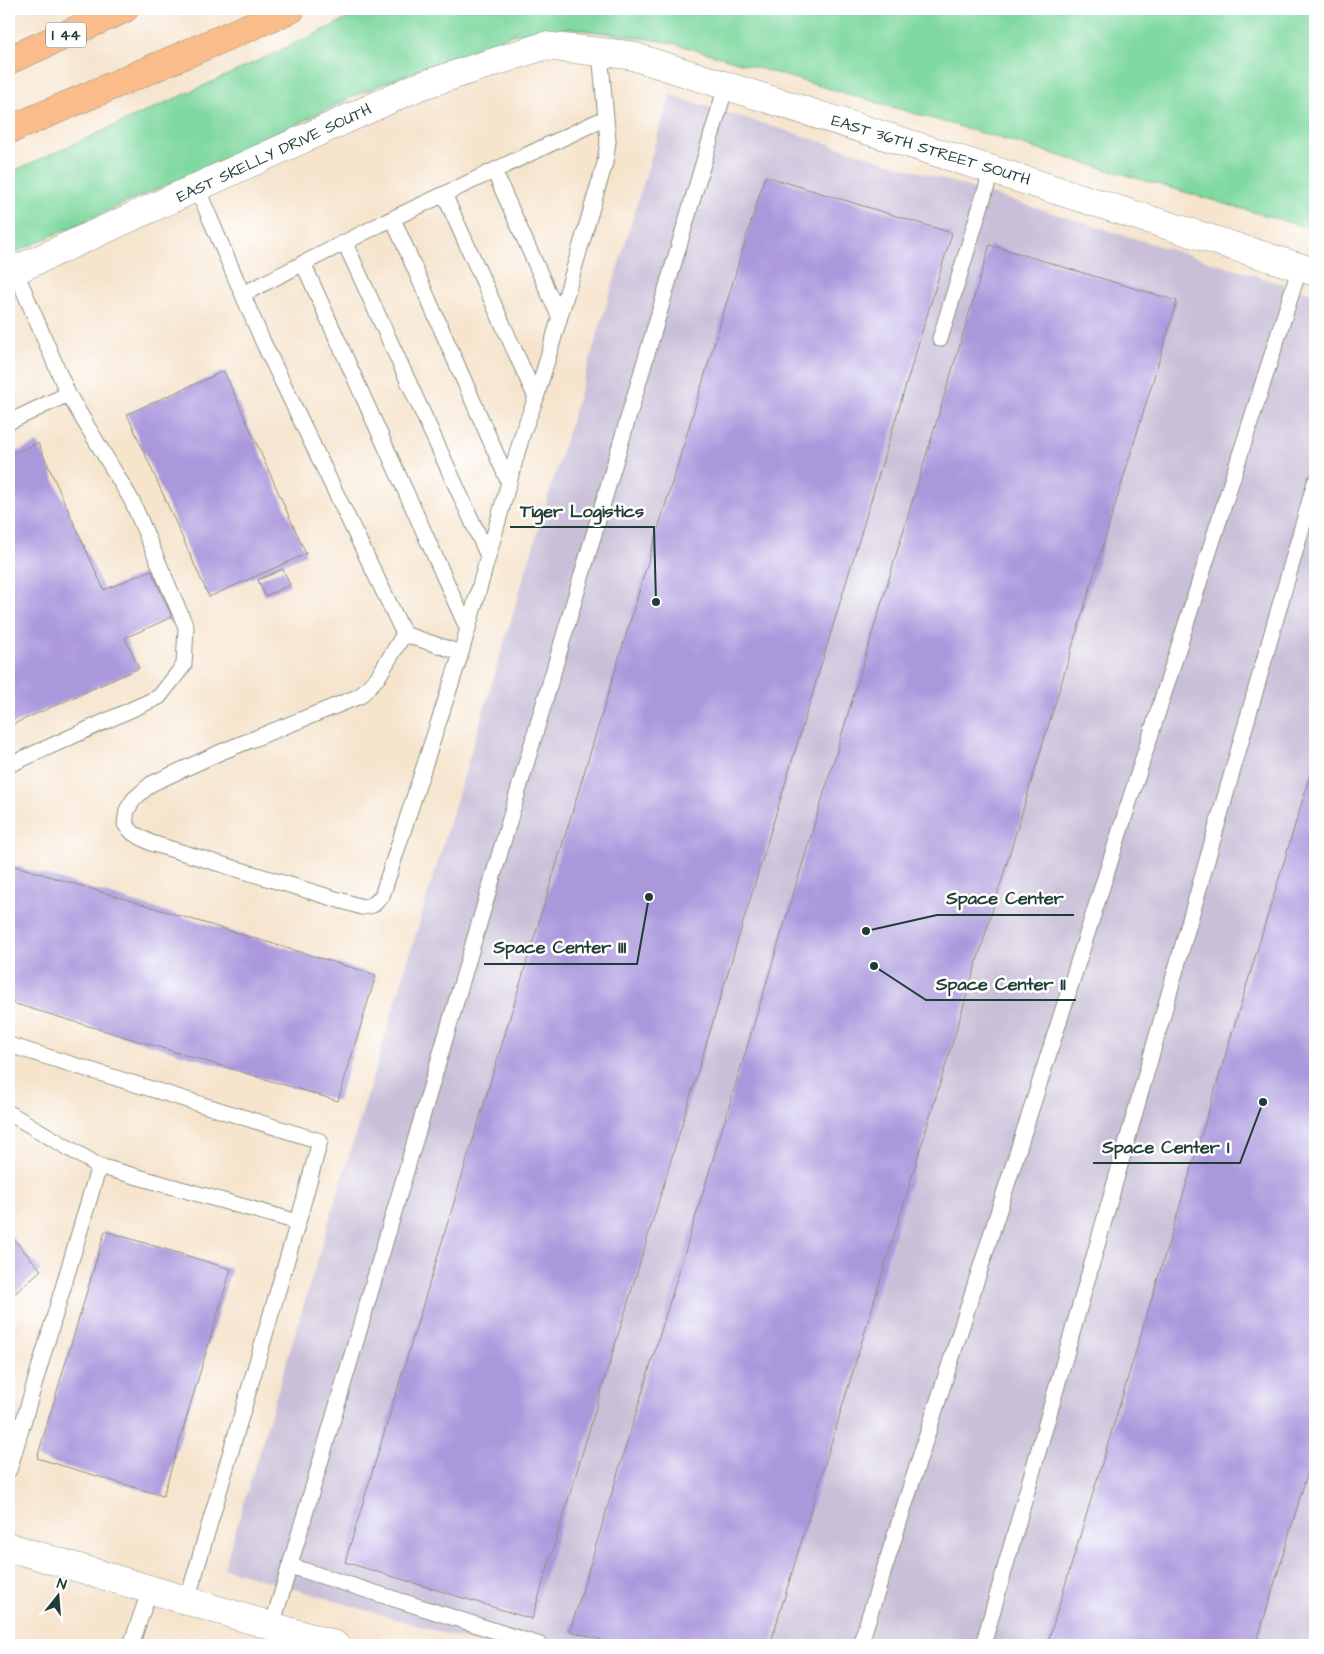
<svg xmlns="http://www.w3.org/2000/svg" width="1324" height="1654" font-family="'Architects Daughter',sans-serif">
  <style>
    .industrial { fill: #c9bfd8 }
    .green { fill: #7ed89f; stroke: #4e8a6a }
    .building { fill: #aa98dd }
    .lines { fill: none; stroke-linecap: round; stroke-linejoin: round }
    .service-casing { stroke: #8a9080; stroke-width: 17 }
    .minor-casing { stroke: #8a9080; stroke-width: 29 }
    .motorway-casing { stroke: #8a9080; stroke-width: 29 }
    .service { stroke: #fff; stroke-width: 15 }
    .minor { stroke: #fff; stroke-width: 28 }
    .motorway { stroke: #f9bc8a; stroke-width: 28 }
    .labels { text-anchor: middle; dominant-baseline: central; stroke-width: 5; stroke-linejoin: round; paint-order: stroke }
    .shield { fill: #fff; stroke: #627771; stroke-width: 1 }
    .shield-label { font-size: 15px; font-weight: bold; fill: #1f3d34 }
    .street-label { font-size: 16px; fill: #1f3d34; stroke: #fff }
    .leader { fill: none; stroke: #1f3d34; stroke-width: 2 }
    .callout-dot { fill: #1f3d34; stroke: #fff; stroke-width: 2 }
    .callout-label { font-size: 18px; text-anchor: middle; font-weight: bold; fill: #1f3d34; stroke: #fff; stroke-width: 5; stroke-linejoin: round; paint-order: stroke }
  </style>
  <rect width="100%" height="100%" fill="#fff"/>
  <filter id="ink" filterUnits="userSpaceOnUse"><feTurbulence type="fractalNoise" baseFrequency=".02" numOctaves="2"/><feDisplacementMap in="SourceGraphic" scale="10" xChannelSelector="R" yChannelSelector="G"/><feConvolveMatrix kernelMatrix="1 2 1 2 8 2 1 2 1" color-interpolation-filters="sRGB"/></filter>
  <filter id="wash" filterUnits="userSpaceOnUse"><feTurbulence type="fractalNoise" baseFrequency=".0096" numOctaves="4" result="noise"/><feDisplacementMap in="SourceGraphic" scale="20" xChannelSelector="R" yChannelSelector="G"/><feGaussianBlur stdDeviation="1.12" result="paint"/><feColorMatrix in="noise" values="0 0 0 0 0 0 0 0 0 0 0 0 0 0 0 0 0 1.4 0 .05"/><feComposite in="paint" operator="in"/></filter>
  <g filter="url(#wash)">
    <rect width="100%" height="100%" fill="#f6e4cd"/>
    <!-- industrial -->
    <path class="industrial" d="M 670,95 L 1315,294 L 1315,1645 L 483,1645 L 224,1568 Z"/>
    <!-- green -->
    <path class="green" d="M 368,9 L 1315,9 L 1315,230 L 669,42 L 568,28 L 515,34 L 446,59 L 356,95 L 251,147 L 9,255 L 9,173 L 232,73 Z"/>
    <g id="blocks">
      <!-- building -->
      <path class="building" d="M 765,176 L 952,233 L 532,1619 L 345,1562 Z
        M 990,245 L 1177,301 L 770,1645 L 619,1645 L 570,1631 Z
        M 224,371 L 306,554 L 209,597 L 127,414 Z
        M 38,443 L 104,590 L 151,570 L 172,617 L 125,638 L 139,668 L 9,726 L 9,455 Z
        M 283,569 L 290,585 L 265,596 L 258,580 Z
        M 1315,759 L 1315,1448 L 1256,1645 L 1047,1645 Z
        M 9,864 L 376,975 L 338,1101 L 9,1002 Z
        M 105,1231 L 231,1269 L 163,1496 L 37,1458 Z
        M 9,1234 L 41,1270 L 9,1299 Z"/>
    </g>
  </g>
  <g filter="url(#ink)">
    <use href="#blocks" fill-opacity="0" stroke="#8a9080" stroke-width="1"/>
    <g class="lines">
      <!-- service casing -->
      <g class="service-casing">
        <path id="service" d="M 494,171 L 559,316
          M 197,188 L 263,342 L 404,634 L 461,653 L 523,432 L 536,398 L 605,163 L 608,141 L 600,52
          M 444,194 L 536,398
          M 393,219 L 509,483
          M 345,243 L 488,556
          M 303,263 L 468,630
          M 243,294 L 379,225 L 605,118
          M 940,339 L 992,169
          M 9,422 L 68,394
          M 404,634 L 378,677 L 360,696 L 221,752 L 151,784 L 134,799 L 127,810 L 125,824 L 133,833 L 151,843 L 362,907 L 373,905 L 382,896 L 461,653
          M 9,765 L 159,697 L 184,665 L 186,627 L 132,501 L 68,394 L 15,270
          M 9,1045 L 320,1141 L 298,1222
          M 9,1113 L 99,1166
          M 9,1470 L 99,1166 L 298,1222 L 187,1601
          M 290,1566 L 540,1645
          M 272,1626 L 726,86
          M 131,1645 L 150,1589
          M 860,1645 L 1300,267
          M 983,1645 L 1315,482"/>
      </g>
      <!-- minor casing -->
      <g class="minor-casing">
        <path id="minor" d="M 9,273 L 417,87 L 544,46 L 629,55 L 1315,272
          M 9,1547 L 335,1645"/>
      </g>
      <!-- motorway casing -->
      <g class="motorway-casing">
        <path id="motorway" d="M 9,60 L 124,9
          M 9,130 L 291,9"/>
      </g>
      <!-- service -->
      <use href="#service" class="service"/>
      <!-- minor -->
      <use href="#minor" class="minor"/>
      <!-- motorway -->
      <use href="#motorway" class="motorway"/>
    </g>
  </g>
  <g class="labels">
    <!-- shield labels -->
    <rect class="shield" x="46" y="22.5" width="40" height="25" rx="4"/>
    <g class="shield-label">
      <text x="66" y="35">I 44</text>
    </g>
    <!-- street labels -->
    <g class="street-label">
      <text transform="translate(931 150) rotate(17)">EAST 36TH STREET SOUTH</text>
      <text transform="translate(274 153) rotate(-25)">EAST SKELLY DRIVE SOUTH</text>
    </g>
  </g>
  <!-- callouts -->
  <path class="leader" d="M656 602L654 527H510M866 931L937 915H1074M649 897L637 964H484M874 966L926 1000H1076M1263 1102L1240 1163H1093"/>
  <g class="callout-dot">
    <circle cx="656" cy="602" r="5"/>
    <circle cx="866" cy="931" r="5"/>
    <circle cx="649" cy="897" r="5"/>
    <circle cx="874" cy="966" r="5"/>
    <circle cx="1263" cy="1102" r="5"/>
  </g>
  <g class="callout-label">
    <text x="582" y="517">Tiger Logistics</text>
    <text x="1005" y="904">Space Center</text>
    <text x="560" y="953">Space Center III</text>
    <text x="1001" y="990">Space Center II</text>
    <text x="1166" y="1153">Space Center I</text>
  </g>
  <!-- margin -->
  <rect width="1324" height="1654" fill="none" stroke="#fff" stroke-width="30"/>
  <!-- north arrow -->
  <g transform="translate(58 1596) rotate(17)" stroke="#ffffff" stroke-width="4" paint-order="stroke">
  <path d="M0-4L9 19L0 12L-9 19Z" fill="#1f3d34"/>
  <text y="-8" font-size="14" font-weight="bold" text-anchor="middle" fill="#1f3d34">N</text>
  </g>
</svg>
